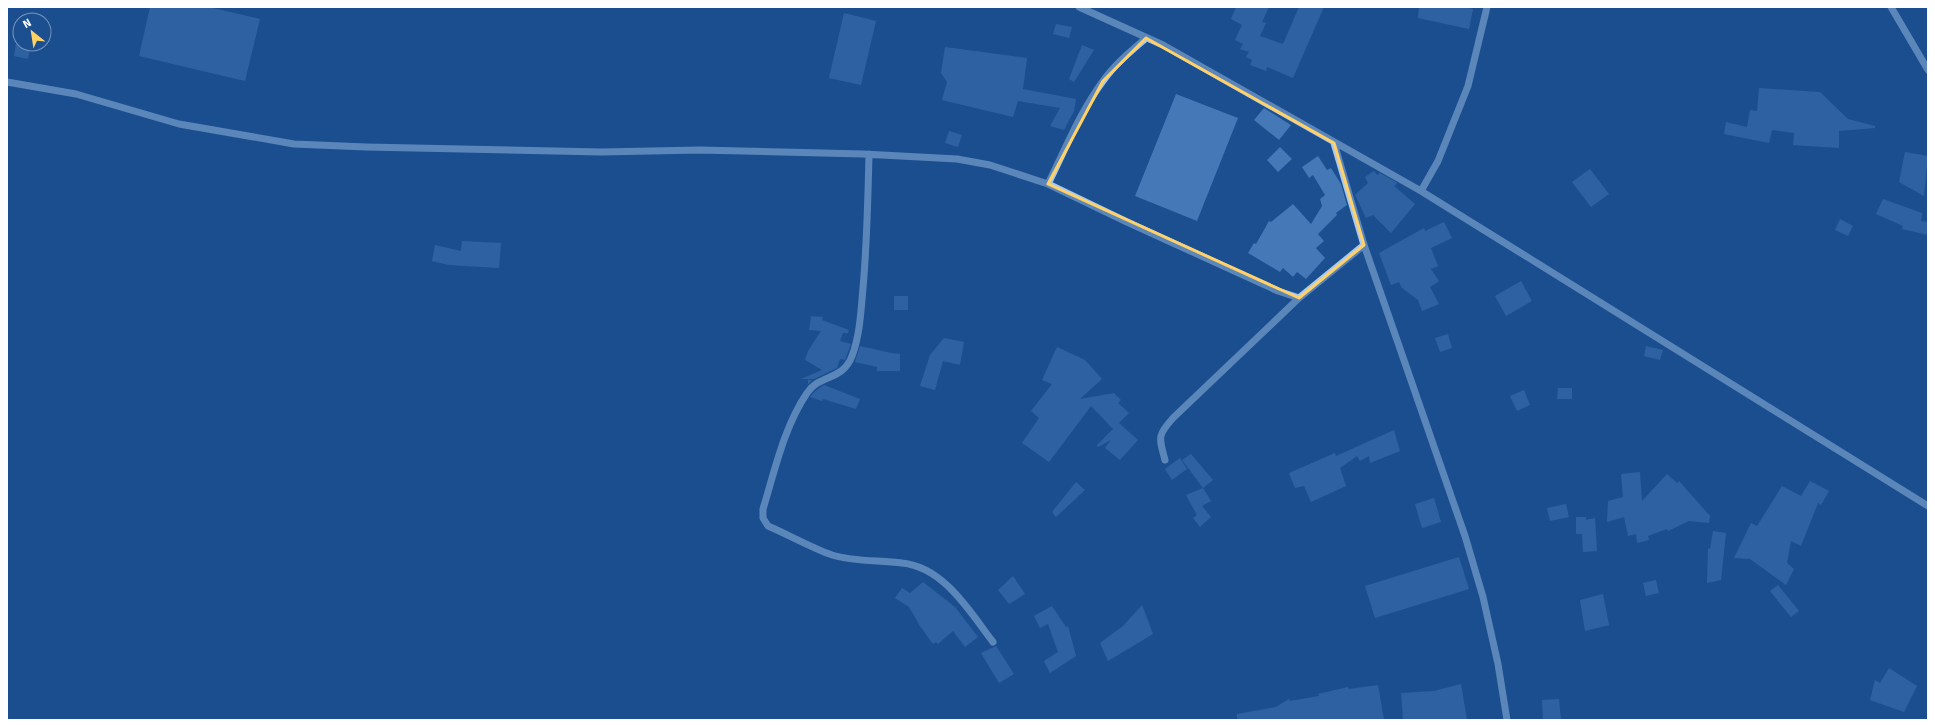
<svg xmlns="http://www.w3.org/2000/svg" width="1935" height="727" font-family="'Fira Sans',sans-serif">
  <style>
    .building { fill: #4478b7 }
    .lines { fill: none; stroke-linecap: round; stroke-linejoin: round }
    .minor { stroke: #a9c9ee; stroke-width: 7 }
    .marked { fill: none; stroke: #ffd166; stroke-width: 3; stroke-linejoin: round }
  </style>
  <rect width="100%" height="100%" fill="#1b4f8f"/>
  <!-- building -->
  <path class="building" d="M 150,7 L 209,7 L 260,19 L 245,81 L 139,56 Z
    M 1236,7 L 1269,7 L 1262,22 L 1266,23 L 1260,36 L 1283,44 L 1299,7 L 1324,7 L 1293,78 L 1267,67 L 1266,71 L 1250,65 L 1252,60 L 1246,57 L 1249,52 L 1240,49 L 1243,44 L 1235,40 L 1242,25 L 1231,19 Z
    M 1419,7 L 1464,7 L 1473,9 L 1469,29 L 1418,18 Z
    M 844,13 L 876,21 L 861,85 L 829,78 Z
    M 1056,24 L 1072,27 L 1069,38 L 1053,34 Z
    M 16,44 L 31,44 L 28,59 L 14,56 Z
    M 1082,45 L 1094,50 L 1074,82 L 1069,79 Z
    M 945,47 L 1027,58 L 1023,89 L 1076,99 L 1074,111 L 1064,130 L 1050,126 L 1060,108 L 1018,101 L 1013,117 L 942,100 L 947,82 L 941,73 Z
    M 1759,88 L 1820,92 L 1848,119 L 1875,126 L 1875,128 L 1839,131 L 1839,148 L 1793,145 L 1794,133 L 1772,130 L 1769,143 L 1724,134 L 1726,122 L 1747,127 L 1750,110 L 1757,111 Z
    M 1176,94 L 1238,118 L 1197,221 L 1135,196 Z
    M 1264,108 L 1291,125 L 1279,140 L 1254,120 Z
    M 949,131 L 962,135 L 958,147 L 945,143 Z
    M 1280,147 L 1292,159 L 1278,172 L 1267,160 Z
    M 1905,152 L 1928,156 L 1924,196 L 1899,182 Z
    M 1318,156 L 1327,170 L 1331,168 L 1341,184 L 1347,205 L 1336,213 L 1337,215 L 1318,234 L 1324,241 L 1316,248 L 1325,258 L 1306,279 L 1297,272 L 1293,277 L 1283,268 L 1280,272 L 1248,253 L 1254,243 L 1256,244 L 1269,221 L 1271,222 L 1293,204 L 1311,224 L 1322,206 L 1320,199 L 1325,195 L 1313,175 L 1309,178 L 1302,167 Z
    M 1590,169 L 1609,194 L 1591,207 L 1572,182 Z
    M 1374,171 L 1377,175 L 1380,173 L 1396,182 L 1397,184 L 1394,186 L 1415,204 L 1391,233 L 1373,215 L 1366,218 L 1355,195 L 1368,183 L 1365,177 Z
    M 1883,199 L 1922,213 L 1921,221 L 1928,222 L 1928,235 L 1902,229 L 1903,226 L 1876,214 Z
    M 1840,219 L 1853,226 L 1848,236 L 1835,230 Z
    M 1444,222 L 1452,238 L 1431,248 L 1438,266 L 1431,269 L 1439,281 L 1430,287 L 1439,304 L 1422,311 L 1418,300 L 1402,288 L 1399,282 L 1391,285 L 1379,253 L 1424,228 L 1425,231 Z
    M 462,241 L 501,243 L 499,268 L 449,265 L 432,261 L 435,245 L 461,251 Z
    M 1521,281 L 1532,301 L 1506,316 L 1495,296 Z
    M 894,296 L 908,296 L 908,310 L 894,310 Z
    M 811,316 L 823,317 L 822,320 L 849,330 L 848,333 L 843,333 L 840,341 L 851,344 L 845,360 L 840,359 L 837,368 L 814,379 L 808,379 L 812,381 L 808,384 L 808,379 L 801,379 L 822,370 L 805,360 L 808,351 L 821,331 L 809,330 Z
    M 1448,334 L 1452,348 L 1440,352 L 1435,338 Z
    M 944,338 L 964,342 L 960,365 L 943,361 L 935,390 L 920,386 L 930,355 Z
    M 860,346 L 891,353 L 900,354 L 900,371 L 877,371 L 877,367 L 855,362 Z
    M 1646,346 L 1663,350 L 1660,360 L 1644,356 Z
    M 1057,347 L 1085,360 L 1102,379 L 1080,399 L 1114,393 L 1121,400 L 1118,403 L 1129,413 L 1119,423 L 1138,440 L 1120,460 L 1105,448 L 1111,440 L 1098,447 L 1097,445 L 1113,429 L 1091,406 L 1049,462 L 1022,443 L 1039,418 L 1031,411 L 1052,384 L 1042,380 Z
    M 824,385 L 860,399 L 856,409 L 823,399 L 822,401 L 810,397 L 815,391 Z
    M 1558,388 L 1572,388 L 1572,399 L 1557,399 Z
    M 1524,390 L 1530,405 L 1517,411 L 1510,396 Z
    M 1394,430 L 1400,451 L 1370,463 L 1369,456 L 1360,461 L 1357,456 L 1340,468 L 1346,486 L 1311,502 L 1304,486 L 1295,488 L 1289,473 L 1335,453 L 1336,456 Z
    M 1191,454 L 1213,480 L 1203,488 L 1182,460 Z
    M 1180,458 L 1187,469 L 1172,480 L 1165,469 Z
    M 1640,472 L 1642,501 L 1667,474 L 1677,483 L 1679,481 L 1710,516 L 1709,523 L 1689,521 L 1668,531 L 1667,529 L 1648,536 L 1649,540 L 1637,543 L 1636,534 L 1628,536 L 1624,517 L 1607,522 L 1608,501 L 1623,497 L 1621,474 Z
    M 1810,481 L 1829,491 L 1821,505 L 1818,503 L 1801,546 L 1791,541 L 1787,563 L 1794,569 L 1786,585 L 1750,559 L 1734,558 L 1751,523 L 1757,526 L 1782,486 L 1801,496 Z
    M 1076,482 L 1085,490 L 1056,517 L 1052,512 Z
    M 1203,488 L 1211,501 L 1202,506 L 1211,517 L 1200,527 L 1193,518 L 1197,515 L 1186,495 Z
    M 1434,498 L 1441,522 L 1422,528 L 1415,504 Z
    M 1566,504 L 1569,517 L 1550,521 L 1547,508 Z
    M 1576,517 L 1586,517 L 1586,520 L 1595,518 L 1597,551 L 1583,552 L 1582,534 L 1576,534 Z
    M 1713,531 L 1726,533 L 1721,580 L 1707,583 L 1708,548 L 1710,549 Z
    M 1459,557 L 1469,589 L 1375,618 L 1365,586 Z
    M 1013,576 L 1025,594 L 1009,604 L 998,590 Z
    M 1656,580 L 1659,593 L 1646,596 L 1643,583 Z
    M 923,582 L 955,607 L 978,637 L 965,647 L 953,631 L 938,644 L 936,642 L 933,644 L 920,626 L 909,607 L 895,598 L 902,588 L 910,593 Z
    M 1778,585 L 1799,611 L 1791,617 L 1770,591 Z
    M 1603,594 L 1609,625 L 1585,631 L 1580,600 Z
    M 1142,605 L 1153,634 L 1108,661 L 1100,643 L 1123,626 Z
    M 1052,606 L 1066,627 L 1068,626 L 1076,656 L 1050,673 L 1044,661 L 1058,652 L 1048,624 L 1040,628 L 1034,616 Z
    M 996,646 L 1014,674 L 999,683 L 981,653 Z
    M 1889,668 L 1917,686 L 1904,712 L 1870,700 L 1875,680 L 1880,683 Z
    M 1461,684 L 1467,720 L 1403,720 L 1401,693 L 1434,691 Z
    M 1378,685 L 1384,720 L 1237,720 L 1237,714 L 1276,707 L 1289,699 L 1290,701 L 1319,696 L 1318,694 L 1348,687 L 1349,689 Z
    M 1559,699 L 1561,720 L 1543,720 L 1542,700 Z"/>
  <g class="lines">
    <!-- minor -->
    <path class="minor" d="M 1079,7 L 1163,45 L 1421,191 L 1928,506
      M 1891,7 L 1928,70
      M 7,82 L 76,94 L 179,124 L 294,144 L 366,147 L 601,152 L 700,150 L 863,154 L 957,159 L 990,165 L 1048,184 L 1127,222 L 1278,291 L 1299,298
      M 1334,143 L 1364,245 L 1465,536 L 1483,597 L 1498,664 L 1507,720
      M 869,154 C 868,199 867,243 863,288 C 861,310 860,335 852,356 C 843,381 819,374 807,393 C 784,427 775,470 763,509 L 763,518 L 768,526 C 789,535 812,548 832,555 C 854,562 880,560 902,563 C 944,567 970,612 993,642
      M 1048,184 C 1065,150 1080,112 1103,81 C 1115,64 1131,51 1146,38
      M 1421,191 L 1438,161 L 1468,86 L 1487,7
      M 1165,460 C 1159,437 1157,436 1173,418 L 1299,298 L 1364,245"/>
  </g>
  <!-- marked area -->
  <path d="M0 0H1935V727H0ZM 1146,38 L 1334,143 L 1364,245 L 1299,298 L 1048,184 L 1103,81 Z" fill="#1b4f8f" fill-opacity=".55" fill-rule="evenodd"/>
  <path class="marked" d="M 1146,38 L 1334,143 L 1364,245 L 1299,298 L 1048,184 L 1103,81 Z"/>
  <!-- border -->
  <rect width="1935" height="727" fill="none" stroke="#ffffff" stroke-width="16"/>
  <!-- north arrow -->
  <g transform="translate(32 32) rotate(330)"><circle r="19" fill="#1b4f8f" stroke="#7695bc"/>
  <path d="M0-3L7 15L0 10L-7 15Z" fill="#ffd166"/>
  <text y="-6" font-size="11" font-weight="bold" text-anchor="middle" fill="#ffffff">N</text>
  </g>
</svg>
